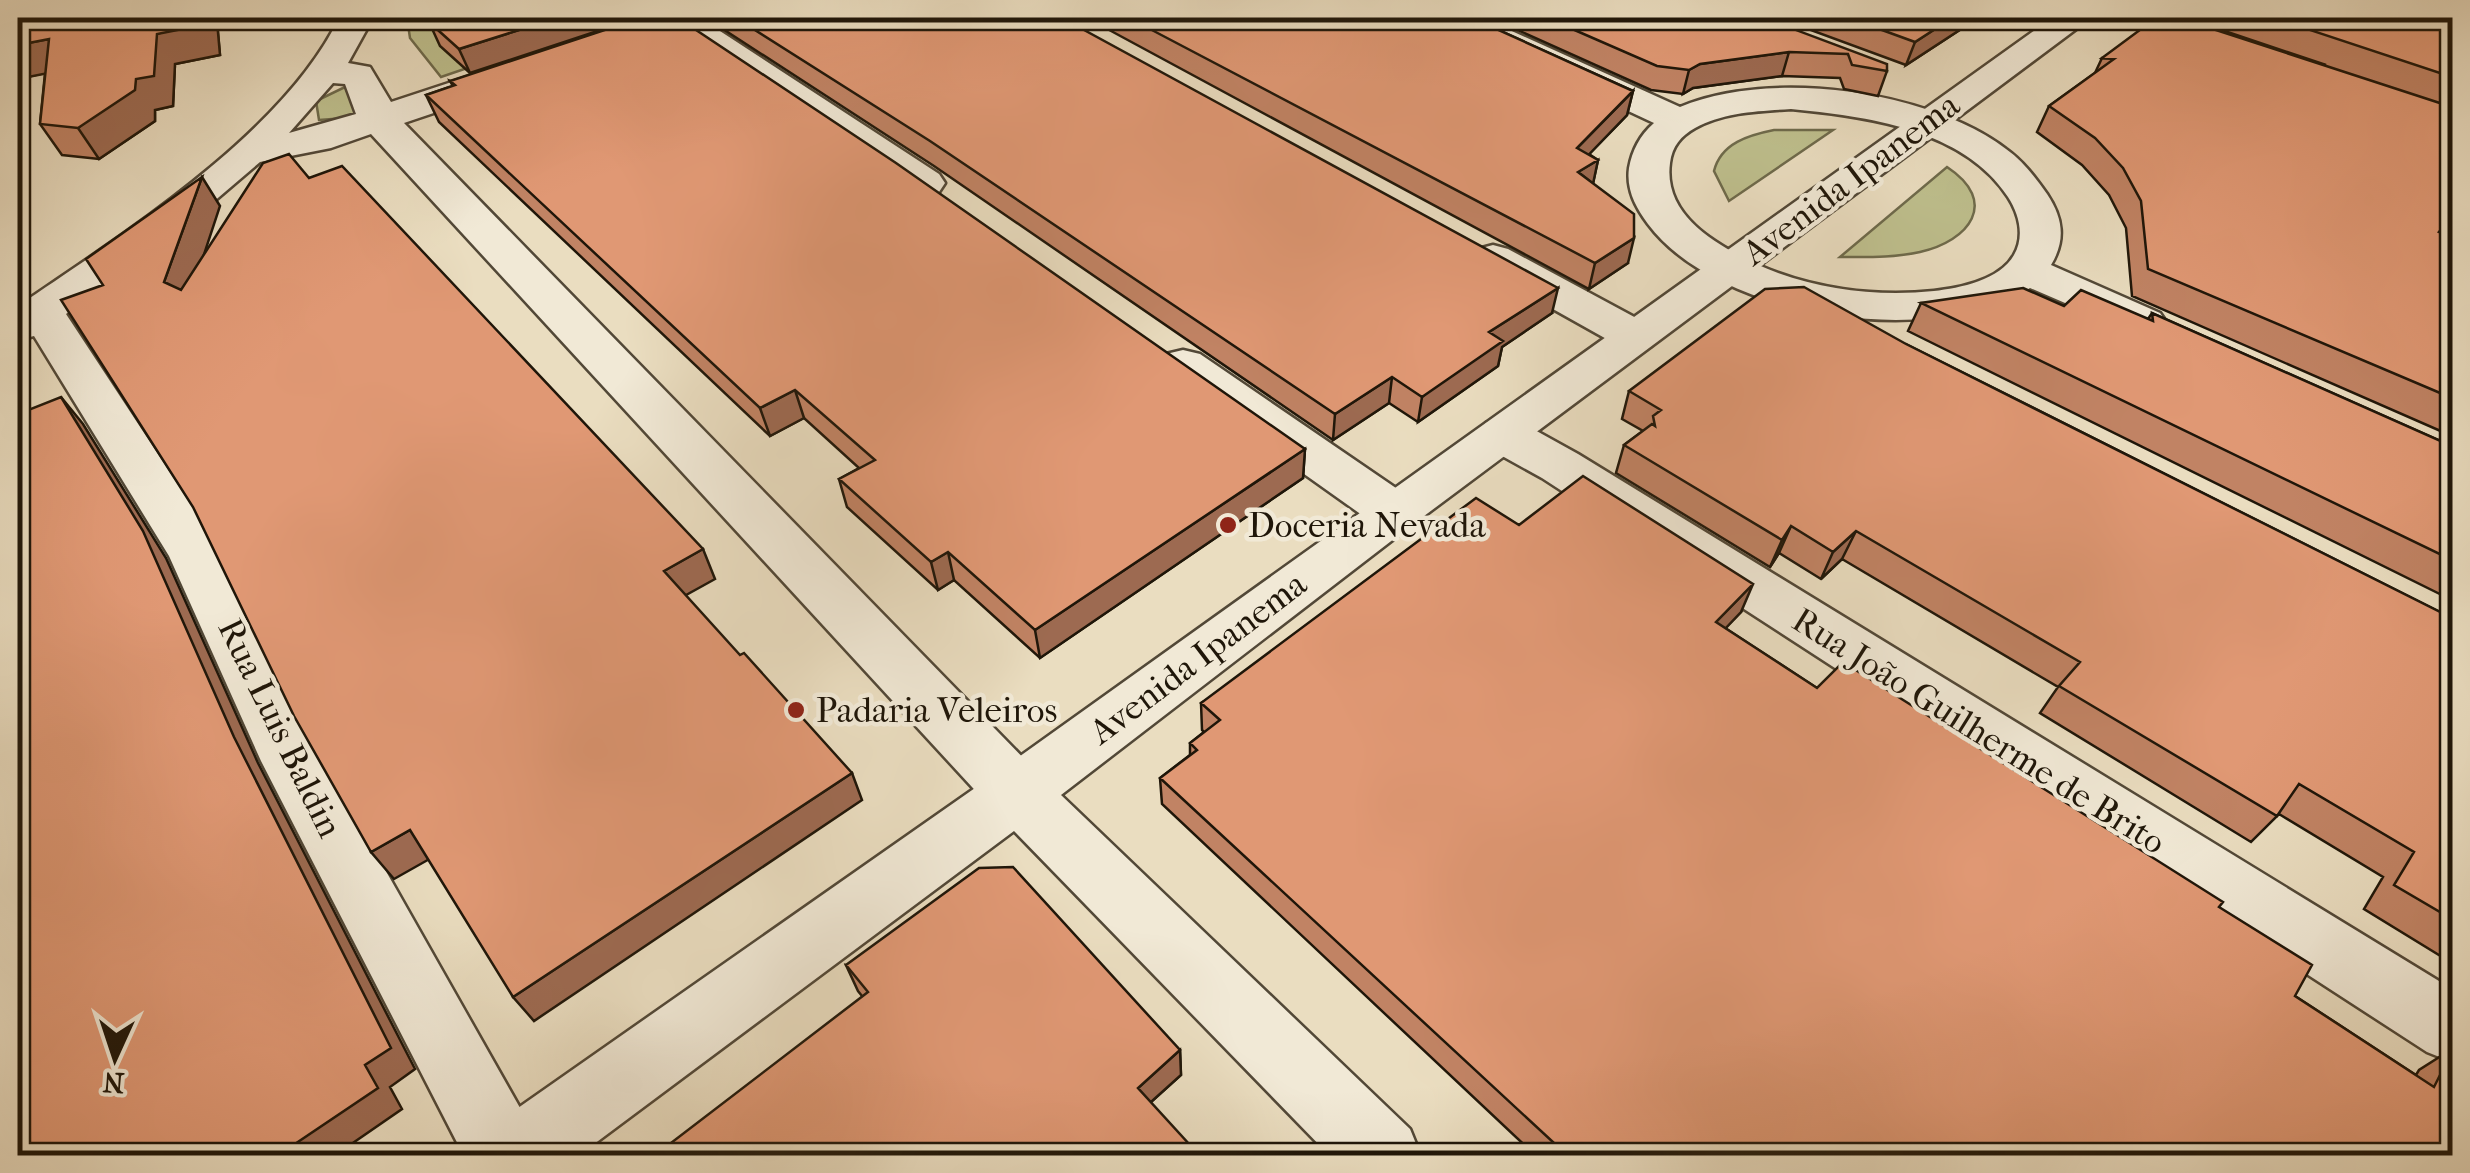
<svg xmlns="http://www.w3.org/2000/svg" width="2470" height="1173" font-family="'IM FELL French Canon',serif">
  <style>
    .green { fill: #bebf8d; stroke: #6e6a4b; stroke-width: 2.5 }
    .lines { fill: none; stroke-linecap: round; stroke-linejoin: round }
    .minor-casing { stroke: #524837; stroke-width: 5 }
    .tertiary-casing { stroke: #524837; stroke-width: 5 }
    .minor { fill: #f1e9d6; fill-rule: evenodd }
    .tertiary { fill: #f1e9d6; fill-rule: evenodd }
    .wall { fill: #c18364; stroke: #1f1609; stroke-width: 2.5 }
    .shaded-wall { fill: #9d6a51; stroke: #1f1609; stroke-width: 2.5 }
    .building { fill: #e09874; stroke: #1f1609; stroke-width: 2.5 }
    .poi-dot { fill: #8f2418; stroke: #f1e9d6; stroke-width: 4 }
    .labels { text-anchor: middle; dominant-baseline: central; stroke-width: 9; stroke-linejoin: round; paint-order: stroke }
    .street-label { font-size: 35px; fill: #1f1609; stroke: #f1e9d6 }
    .poi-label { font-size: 35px; fill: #1f1609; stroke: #f1e9d6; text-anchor: start }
  </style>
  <rect width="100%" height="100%" fill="#eaddc0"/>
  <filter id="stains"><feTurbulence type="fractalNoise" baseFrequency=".002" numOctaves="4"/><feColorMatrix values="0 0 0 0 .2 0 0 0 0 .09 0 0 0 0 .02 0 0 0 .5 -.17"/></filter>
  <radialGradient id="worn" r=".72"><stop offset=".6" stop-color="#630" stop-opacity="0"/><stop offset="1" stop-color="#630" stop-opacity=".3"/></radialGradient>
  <!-- green -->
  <path class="green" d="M 407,18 L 613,18 L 441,77 L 410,38 Z
    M 345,87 L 359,117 L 319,120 L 316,101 Z
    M 1774,130 L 1833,130 L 1729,201 L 1714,171 C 1721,143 1749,135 1774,130 Z
    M 1947,167 C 2000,202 1969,241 1920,252 C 1894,258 1866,257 1840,257 Z"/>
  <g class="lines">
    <!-- minor casing -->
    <g class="minor-casing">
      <path id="minor" d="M 339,18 L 373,18 L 348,63 L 370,67 L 391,102 L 485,71 L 498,68 L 511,71 L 516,79 L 511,87 L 404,123 L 1039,774 L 1048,793 L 1039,812 L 1017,819 L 995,812 L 371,134 L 331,148 L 260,162 L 178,232 L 66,314 L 213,538 L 315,746 L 532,1129 L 543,1156 L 464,1156 L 261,761 L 169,556 L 34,336 L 18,340 L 18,306 C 121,236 284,133 339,18 ZM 333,83 L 345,84 L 356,114 L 289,133 Z
        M 660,18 L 700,18 L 939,174 L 945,183 L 939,192 L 925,195 L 911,192 L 665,25 Z
        M 1439,18 L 1483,18 L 1680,107 C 1770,69 1928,90 2006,149 C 2023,161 2035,177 2047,194 C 2063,218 2066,240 2051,265 L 2160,313 L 2167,323 L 2160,333 L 2144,337 L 2030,288 C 1933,350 1718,318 1648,224 C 1636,208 1626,190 1629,168 C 1632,151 1640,135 1654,123 L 1444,25 ZM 1791,109 C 1865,116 1964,129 2008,197 C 2019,214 2025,236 2014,255 C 2000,280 1960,288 1934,291 C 1874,297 1811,289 1756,264 C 1715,244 1663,215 1670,163 C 1672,146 1681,136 1695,128 C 1724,112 1759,111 1791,109 Z
        M 2120,18 L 2170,18 L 2232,37 L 2237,45 L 2232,53 L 2219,56 L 2125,25 Z
        M 1493,245 L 1508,249 L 1651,326 L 1658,336 L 1651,346 L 1635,350 L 1619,346 L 1478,267 L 1471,258 L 1478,249 Z
        M 1183,350 L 1200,354 L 1412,499 L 1420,512 L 1412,525 L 1394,530 L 1376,525 L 1166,376 L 1160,365 L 1166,354 Z
        M 1504,418 L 1522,423 L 1578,454 L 2452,989 L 2452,1062 L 2427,1052 L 1542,478 L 1486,447 L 1479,435 L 1486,423 Z"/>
    </g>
    <!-- tertiary casing -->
    <g class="tertiary-casing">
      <path id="tertiary" d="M 2052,18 L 2091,18 L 1412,525 L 1061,795 L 1410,1129 L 1421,1156 L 1330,1156 L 1014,831 L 578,1156 L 477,1156 L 488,1129 L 995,774 Z"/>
    </g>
    <!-- minor -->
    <use href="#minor" class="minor"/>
    <!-- tertiary -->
    <use href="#tertiary" class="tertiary"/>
  </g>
  <!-- wall -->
  <path class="wall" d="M 18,18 L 217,21 L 220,55 L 175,64 L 173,106 L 155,110 L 155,121 L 99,159 L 62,155 L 40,124 L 45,73 L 18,79 Z
    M 637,18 L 470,73 L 440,46 L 429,22 Z
    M 706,18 L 1062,18 L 1552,313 L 1502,347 L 1498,366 L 1418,422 L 1389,403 L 1333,440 L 934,166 Z
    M 1087,18 L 1472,18 L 1633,91 L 1627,115 L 1589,154 L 1598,160 L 1593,183 L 1628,263 L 1589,289 Z
    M 1491,18 L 1764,18 L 1887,71 L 1878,96 L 1844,89 L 1840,78 L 1782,76 L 1693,88 L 1683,94 L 1651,90 Z
    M 1778,18 L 1978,18 L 1906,65 Z
    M 2186,18 L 2452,18 L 2452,219 L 2441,233 L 2452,237 L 2452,436 L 2132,296 L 2126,228 L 2109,195 L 2082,165 L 2037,132 L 2049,106 L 2095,73 L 2102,58 L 2326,65 Z
    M 450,81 L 1305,449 L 1303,478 L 1040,658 L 954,580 L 938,590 L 847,507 L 839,479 L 859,468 L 804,418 L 770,436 L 439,122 L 426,95 L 453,86 Z
    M 1921,303 L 2064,306 L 2148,319 L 2152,313 L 2452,446 L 2452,600 L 1908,331 Z
    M 1906,344 L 2452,618 L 2452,963 L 2364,909 L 2383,877 L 2279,814 L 2251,842 L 2040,713 L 2058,687 L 1842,559 L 1821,579 L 1779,553 L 1770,567 L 1616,473 L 1624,445 L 1643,431 L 1622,419 L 1629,391 Z
    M 1519,525 L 1741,612 L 1725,628 L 1817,688 L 2219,907 L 2295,996 L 2416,1075 L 2419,1070 L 2452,1049 L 2452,1156 L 1536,1156 L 1162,804 L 1160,778 L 1190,755 L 1190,743 L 1204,732 L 1202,730 L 1201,703 Z
    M 846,965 L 1180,1050 L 1181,1075 L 1151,1102 L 862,996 L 858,991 Z"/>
  <!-- shaded-wall -->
  <path class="shaded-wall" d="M 202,18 L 241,18 L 217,21 L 220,55 L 175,64 L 173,106 L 155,110 L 155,121 L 99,159 L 78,128 L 136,79 L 157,34 Z
    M 557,18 L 637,18 L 470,73 L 459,49 Z
    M 1952,18 L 1978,18 L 1906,65 L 1915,42 Z
    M 49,39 L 69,69 L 18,79 L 18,45 Z
    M 1789,52 L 1782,76 L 1693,88 L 1683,94 L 1689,70 L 1700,64 Z
    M 1633,91 L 1627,115 L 1572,172 L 1577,148 Z
    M 1598,160 L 1593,184 L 1578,172 Z
    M 202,177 L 220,206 L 185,312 L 164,282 Z
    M 1634,238 L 1628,263 L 1589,289 L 1595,263 Z
    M 1558,288 L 1552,313 L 1502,347 L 1498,366 L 1418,422 L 1422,397 L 1489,332 Z
    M 1392,377 L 1389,403 L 1333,440 L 1335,414 Z
    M 795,390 L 804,418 L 770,436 L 760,408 Z
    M 61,397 L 83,424 L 166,558 L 258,763 L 415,1069 L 390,1087 L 402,1109 L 334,1156 L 277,1156 L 365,1065 Z
    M 1305,449 L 1303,478 L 1040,658 L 1035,630 Z
    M 1791,526 L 1779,553 L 1770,567 L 1782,540 Z
    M 1856,531 L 1842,559 L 1821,579 L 1833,552 Z
    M 703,549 L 715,579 L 677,600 L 664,571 Z
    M 948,552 L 954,580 L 938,590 L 931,562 Z
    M 1753,584 L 1741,612 L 1705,650 L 1716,622 Z
    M 852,773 L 862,800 L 534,1021 L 513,997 Z
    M 410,830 L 433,857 L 394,879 L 371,852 Z
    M 1180,1050 L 1181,1075 L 1141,1111 L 1138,1088 Z"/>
  <!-- building -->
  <path class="building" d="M 18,18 L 202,18 L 203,25 L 157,34 L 154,76 L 136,79 L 135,90 L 78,128 L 40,124 L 49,39 L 18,45 Z
    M 444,18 L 557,18 L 459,49 L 429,22 Z
    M 641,18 L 678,18 L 896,163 L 1305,449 L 1035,630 L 948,552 L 931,562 L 839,479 L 875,460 L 795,390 L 760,408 L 426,95 L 455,85 L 450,81 Z
    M 736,18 L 1062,18 L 1558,288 L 1489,332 L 1503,341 L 1422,397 L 1392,377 L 1335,414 L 930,141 Z
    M 1129,18 L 1472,18 L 1633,91 L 1577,148 L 1598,160 L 1578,172 L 1634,214 L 1634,238 L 1595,263 Z
    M 1547,18 L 1764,18 L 1887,64 L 1887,71 L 1852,65 L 1848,54 L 1789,52 L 1700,64 L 1689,70 L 1657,66 Z
    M 1849,18 L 1952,18 L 1915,42 Z
    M 2156,18 L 2179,18 L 2452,107 L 2452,216 L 2439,232 L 2452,237 L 2452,398 L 2148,269 L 2141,201 L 2123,168 L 2095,138 L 2049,106 L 2114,59 L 2102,58 Z
    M 2274,18 L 2452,18 L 2452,77 Z
    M 289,154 L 309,178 L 342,166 L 703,549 L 664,571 L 740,655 L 744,653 L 852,773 L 513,997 L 410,830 L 371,852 L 294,716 L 193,507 L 61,300 L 103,285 L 86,259 L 202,177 L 164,282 L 181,290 L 263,163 Z
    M 1804,287 L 1906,344 L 2452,618 L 2452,919 L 2394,885 L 2414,852 L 2299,784 L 2277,816 L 2059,686 L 2080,662 L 1856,531 L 1833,552 L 1791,526 L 1782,540 L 1624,445 L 1652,424 L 1655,426 L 1653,416 L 1661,410 L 1629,391 L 1765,289 Z
    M 2023,288 L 2064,306 L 2081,290 L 2153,321 L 2152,313 L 2452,446 L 2452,560 L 1921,303 Z
    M 61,397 L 143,531 L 234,737 L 391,1048 L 365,1065 L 378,1088 L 277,1156 L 18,1156 L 18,414 Z
    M 1583,476 L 1753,584 L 1716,622 L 1817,688 L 1843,662 L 2223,902 L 2219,907 L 2312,965 L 2295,996 L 2434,1087 L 2452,1051 L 2452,1156 L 1568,1156 L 1160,778 L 1197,750 L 1190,743 L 1220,720 L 1201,703 L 1476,498 L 1519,525 Z
    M 1013,867 L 1180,1050 L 1138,1088 L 1200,1156 L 654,1156 L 868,992 L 846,965 L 979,868 Z"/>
  <!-- markers -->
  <g class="poi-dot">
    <circle cx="1228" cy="525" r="10"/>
    <circle cx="796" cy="710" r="10"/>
  </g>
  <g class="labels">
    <!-- street labels -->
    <g class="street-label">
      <text transform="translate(1851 179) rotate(-37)">Avenida Ipanema</text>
      <text transform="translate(1198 658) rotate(-37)">Avenida Ipanema</text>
      <text transform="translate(280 728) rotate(64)">Rua Luis Baldin</text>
      <text transform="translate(1979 731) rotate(32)">Rua João Guilherme de Brito</text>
    </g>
    <!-- poi labels -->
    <g class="poi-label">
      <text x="1248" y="525">Doceria Nevada</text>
      <text x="816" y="710">Padaria Veleiros</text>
    </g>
  </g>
  <!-- margin -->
  <rect width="2470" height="1173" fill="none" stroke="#eaddc0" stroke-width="60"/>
  <rect x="20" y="20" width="2430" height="1133" fill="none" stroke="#1f1609" stroke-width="5"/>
  <rect x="30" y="30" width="2410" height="1113" fill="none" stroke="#1f1609" stroke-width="2.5"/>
  <!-- north arrow -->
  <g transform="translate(115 1058) rotate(183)" stroke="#f1e9d6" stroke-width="8" paint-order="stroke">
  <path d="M0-8L18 38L0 25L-18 38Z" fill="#1f1609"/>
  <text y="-15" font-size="28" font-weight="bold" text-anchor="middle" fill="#1f1609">N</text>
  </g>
  <rect width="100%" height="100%" filter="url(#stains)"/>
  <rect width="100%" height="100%" fill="url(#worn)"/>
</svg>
